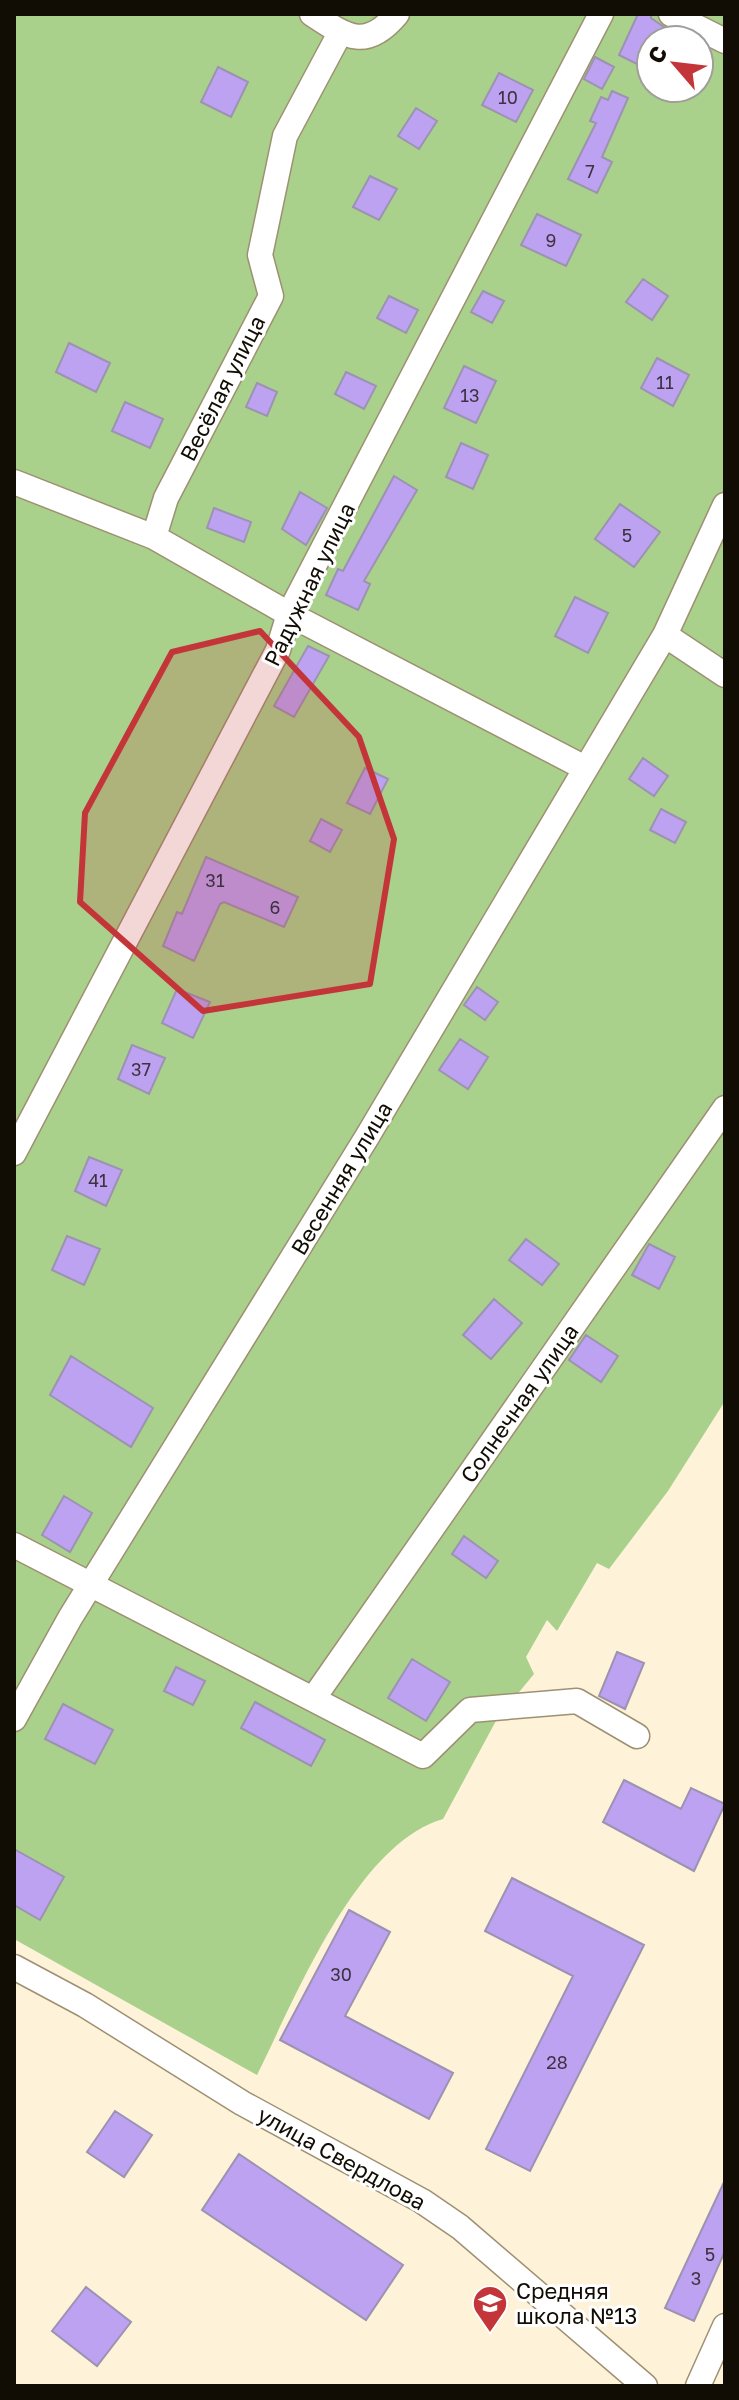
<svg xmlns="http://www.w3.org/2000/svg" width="739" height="2400" font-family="'Golos Text',sans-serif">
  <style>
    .green { fill: #a9d18c; fill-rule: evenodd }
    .building { fill: #bda2f1; stroke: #9c92b1; stroke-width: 2 }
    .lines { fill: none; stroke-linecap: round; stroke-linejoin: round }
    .minor-casing { stroke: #9e9072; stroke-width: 27 }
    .minor { stroke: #fff; stroke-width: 24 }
    .marked { fill: #c43539; fill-opacity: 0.2; stroke: #c43539; stroke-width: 6; stroke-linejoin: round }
    .labels { text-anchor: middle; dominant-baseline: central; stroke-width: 6; stroke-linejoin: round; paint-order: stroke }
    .number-label { font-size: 18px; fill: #3d323f }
    .street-label { font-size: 22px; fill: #120d04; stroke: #fff }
    .poi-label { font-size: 22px; fill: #120d04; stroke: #fff; text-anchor: start }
  </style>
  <rect width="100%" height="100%" fill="#fef2d8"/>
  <!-- green -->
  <path class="green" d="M 14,14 L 725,14 L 725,1401 L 668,1491 L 609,1569 L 597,1563 L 557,1631 L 547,1620 L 526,1657 L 534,1674 L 497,1719 L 443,1819 C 356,1844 295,1999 257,2075 L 14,1939 ZM 651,40 L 699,40 L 699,88 L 651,88 Z"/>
  <!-- building -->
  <path class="building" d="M 638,14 L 651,14 L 651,18 L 664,27 L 689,40 L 651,40 L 651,71 L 619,55 Z
    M 595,57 L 614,67 L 602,89 L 584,79 Z
    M 218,67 L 248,82 L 231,117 L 201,102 Z
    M 499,73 L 533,90 L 516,122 L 482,105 Z
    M 612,91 L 628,98 L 602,157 L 612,162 L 597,193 L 568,179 L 596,123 L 590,121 L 601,97 L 608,100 Z
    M 416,108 L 437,121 L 419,149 L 398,136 Z
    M 370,176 L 397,189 L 379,220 L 353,207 Z
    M 537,214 L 581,235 L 566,266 L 521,245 Z
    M 643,279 L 668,296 L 652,320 L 626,302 Z
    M 483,291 L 504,301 L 492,323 L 471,312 Z
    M 389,296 L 418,310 L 406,333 L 377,318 Z
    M 69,343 L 110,363 L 96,392 L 56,372 Z
    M 657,358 L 689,375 L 673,406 L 641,388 Z
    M 464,366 L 496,381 L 476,423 L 444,408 Z
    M 346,372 L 376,386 L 364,409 L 335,394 Z
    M 257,383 L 277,392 L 267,416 L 246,407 Z
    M 125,402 L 163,419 L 150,448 L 112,431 Z
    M 461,443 L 488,455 L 473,489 L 446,477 Z
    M 394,476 L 417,490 L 364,581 L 370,584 L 358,610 L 326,595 L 338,569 L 343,571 Z
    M 300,492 L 327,508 L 306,545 L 282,529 Z
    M 620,504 L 660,532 L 634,567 L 595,539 Z
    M 214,508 L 251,522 L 244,542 L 207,528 Z
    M 575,597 L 608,613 L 588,653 L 555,636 Z
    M 308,646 L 329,656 L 294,717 L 274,706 Z
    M 643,758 L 668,776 L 654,796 L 629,779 Z
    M 365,768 L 388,779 L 370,814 L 347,803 Z
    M 661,809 L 686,822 L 675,843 L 650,830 Z
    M 321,819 L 342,830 L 330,852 L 310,841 Z
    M 206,857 L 298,897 L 284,927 L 224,902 L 220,904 L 194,961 L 163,946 L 177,912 L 182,914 Z
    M 477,987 L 498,1002 L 485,1020 L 464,1005 Z
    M 177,989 L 210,1002 L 193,1038 L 162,1023 Z
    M 460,1039 L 488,1057 L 468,1089 L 439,1070 Z
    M 132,1045 L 165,1058 L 149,1094 L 118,1079 Z
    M 89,1157 L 122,1170 L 106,1206 L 75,1191 Z
    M 67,1236 L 100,1249 L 84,1285 L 52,1270 Z
    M 526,1239 L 559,1264 L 542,1285 L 509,1260 Z
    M 649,1244 L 675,1257 L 659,1289 L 632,1275 Z
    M 494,1299 L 522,1323 L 491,1359 L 463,1335 Z
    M 586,1335 L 618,1356 L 601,1382 L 569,1360 Z
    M 71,1356 L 153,1408 L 131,1447 L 50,1395 Z
    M 64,1496 L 92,1513 L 70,1552 L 42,1535 Z
    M 464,1536 L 498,1561 L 486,1578 L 452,1554 Z
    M 617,1652 L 644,1663 L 625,1709 L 599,1696 Z
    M 412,1659 L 450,1682 L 426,1721 L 388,1698 Z
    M 176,1667 L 205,1681 L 193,1705 L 164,1691 Z
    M 255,1702 L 325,1740 L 311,1766 L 241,1728 Z
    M 63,1704 L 113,1730 L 95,1764 L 45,1739 Z
    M 624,1780 L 681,1809 L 691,1788 L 725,1804 L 694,1871 L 603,1822 Z
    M 14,1849 L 64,1877 L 40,1920 L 14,1905 Z
    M 512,1878 L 644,1945 L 530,2171 L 486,2149 L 573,1976 L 485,1931 Z
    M 349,1910 L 390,1932 L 345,2016 L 453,2073 L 429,2119 L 280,2040 Z
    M 115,2111 L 152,2135 L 124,2177 L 87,2152 Z
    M 239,2154 L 403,2265 L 366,2320 L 202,2210 Z
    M 725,2180 L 725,2251 L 694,2321 L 665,2308 Z
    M 86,2287 L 131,2322 L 97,2366 L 52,2331 Z"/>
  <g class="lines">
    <!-- minor casing -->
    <g class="minor-casing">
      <path id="minor" d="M 312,14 C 347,37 366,51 397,14
        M 671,14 L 725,41
        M 14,482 L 154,537 L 289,614 L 585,768
        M 154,537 L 166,498 L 271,296 L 260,255 L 285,136 L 340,33
        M 665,635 L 725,675
        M 14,1153 L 278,650 L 289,614 L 601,14
        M 14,1545 L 423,1756 L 470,1710 L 577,1701 L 637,1736
        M 313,1699 L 725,1108
        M 14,1719 L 70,1618 L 367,1137 L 665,635 L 725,505
        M 14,1967 L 85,2005 L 242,2103 L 422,2201 L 460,2227 L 645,2386
        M 698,2386 L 725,2326"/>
    </g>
    <!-- minor -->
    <use href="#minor" class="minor"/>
  </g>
  <!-- marked area -->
  <path class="marked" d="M 260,631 L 359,737 L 394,839 L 370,984 L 203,1011 L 80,902 L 85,813 L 172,652 Z"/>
  <!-- icons -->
  <defs>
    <g id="school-pin" transform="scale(1.8)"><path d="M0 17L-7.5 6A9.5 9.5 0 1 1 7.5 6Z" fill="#c43539" stroke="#fff"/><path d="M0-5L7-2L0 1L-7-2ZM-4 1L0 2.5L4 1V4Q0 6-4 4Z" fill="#fff"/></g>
  </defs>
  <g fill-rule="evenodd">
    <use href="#school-pin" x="490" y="2303"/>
  </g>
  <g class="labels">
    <!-- number labels -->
    <g class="number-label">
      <text x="508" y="97">10</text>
      <text x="590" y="171">7</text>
      <text x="551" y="240">9</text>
      <text x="665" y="382">11</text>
      <text x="470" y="395">13</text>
      <text x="627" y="535">5</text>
      <text x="215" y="880">31</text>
      <text x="275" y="907">6</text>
      <text x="141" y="1069">37</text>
      <text x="98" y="1180">41</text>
      <text x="341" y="1974">30</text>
      <text x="557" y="2062">28</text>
      <text x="710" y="2254">5</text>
      <text x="696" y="2278">3</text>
    </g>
    <!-- street labels -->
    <g class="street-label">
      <text transform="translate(222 388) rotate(-63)">Весёлая улица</text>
      <text transform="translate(309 584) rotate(-64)">Радужная улица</text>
      <text transform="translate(341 1178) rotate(-59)">Весенняя улица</text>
      <text transform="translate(519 1403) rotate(-55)">Солнечная улица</text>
      <text transform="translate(342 2158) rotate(29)">улица Свердлова</text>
    </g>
    <!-- poi labels -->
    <g class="poi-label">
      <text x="516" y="2290">Средняя<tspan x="516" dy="25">школа №13</tspan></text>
    </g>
  </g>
  <!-- border -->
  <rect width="739" height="2400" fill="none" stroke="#120d04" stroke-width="32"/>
  <!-- north arrow -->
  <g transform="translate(675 64) rotate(298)"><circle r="38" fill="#ffffff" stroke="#a09e9b" stroke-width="2"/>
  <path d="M0-6L14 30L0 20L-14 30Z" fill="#c43539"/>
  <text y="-12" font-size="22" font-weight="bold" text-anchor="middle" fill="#120d04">С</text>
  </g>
</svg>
